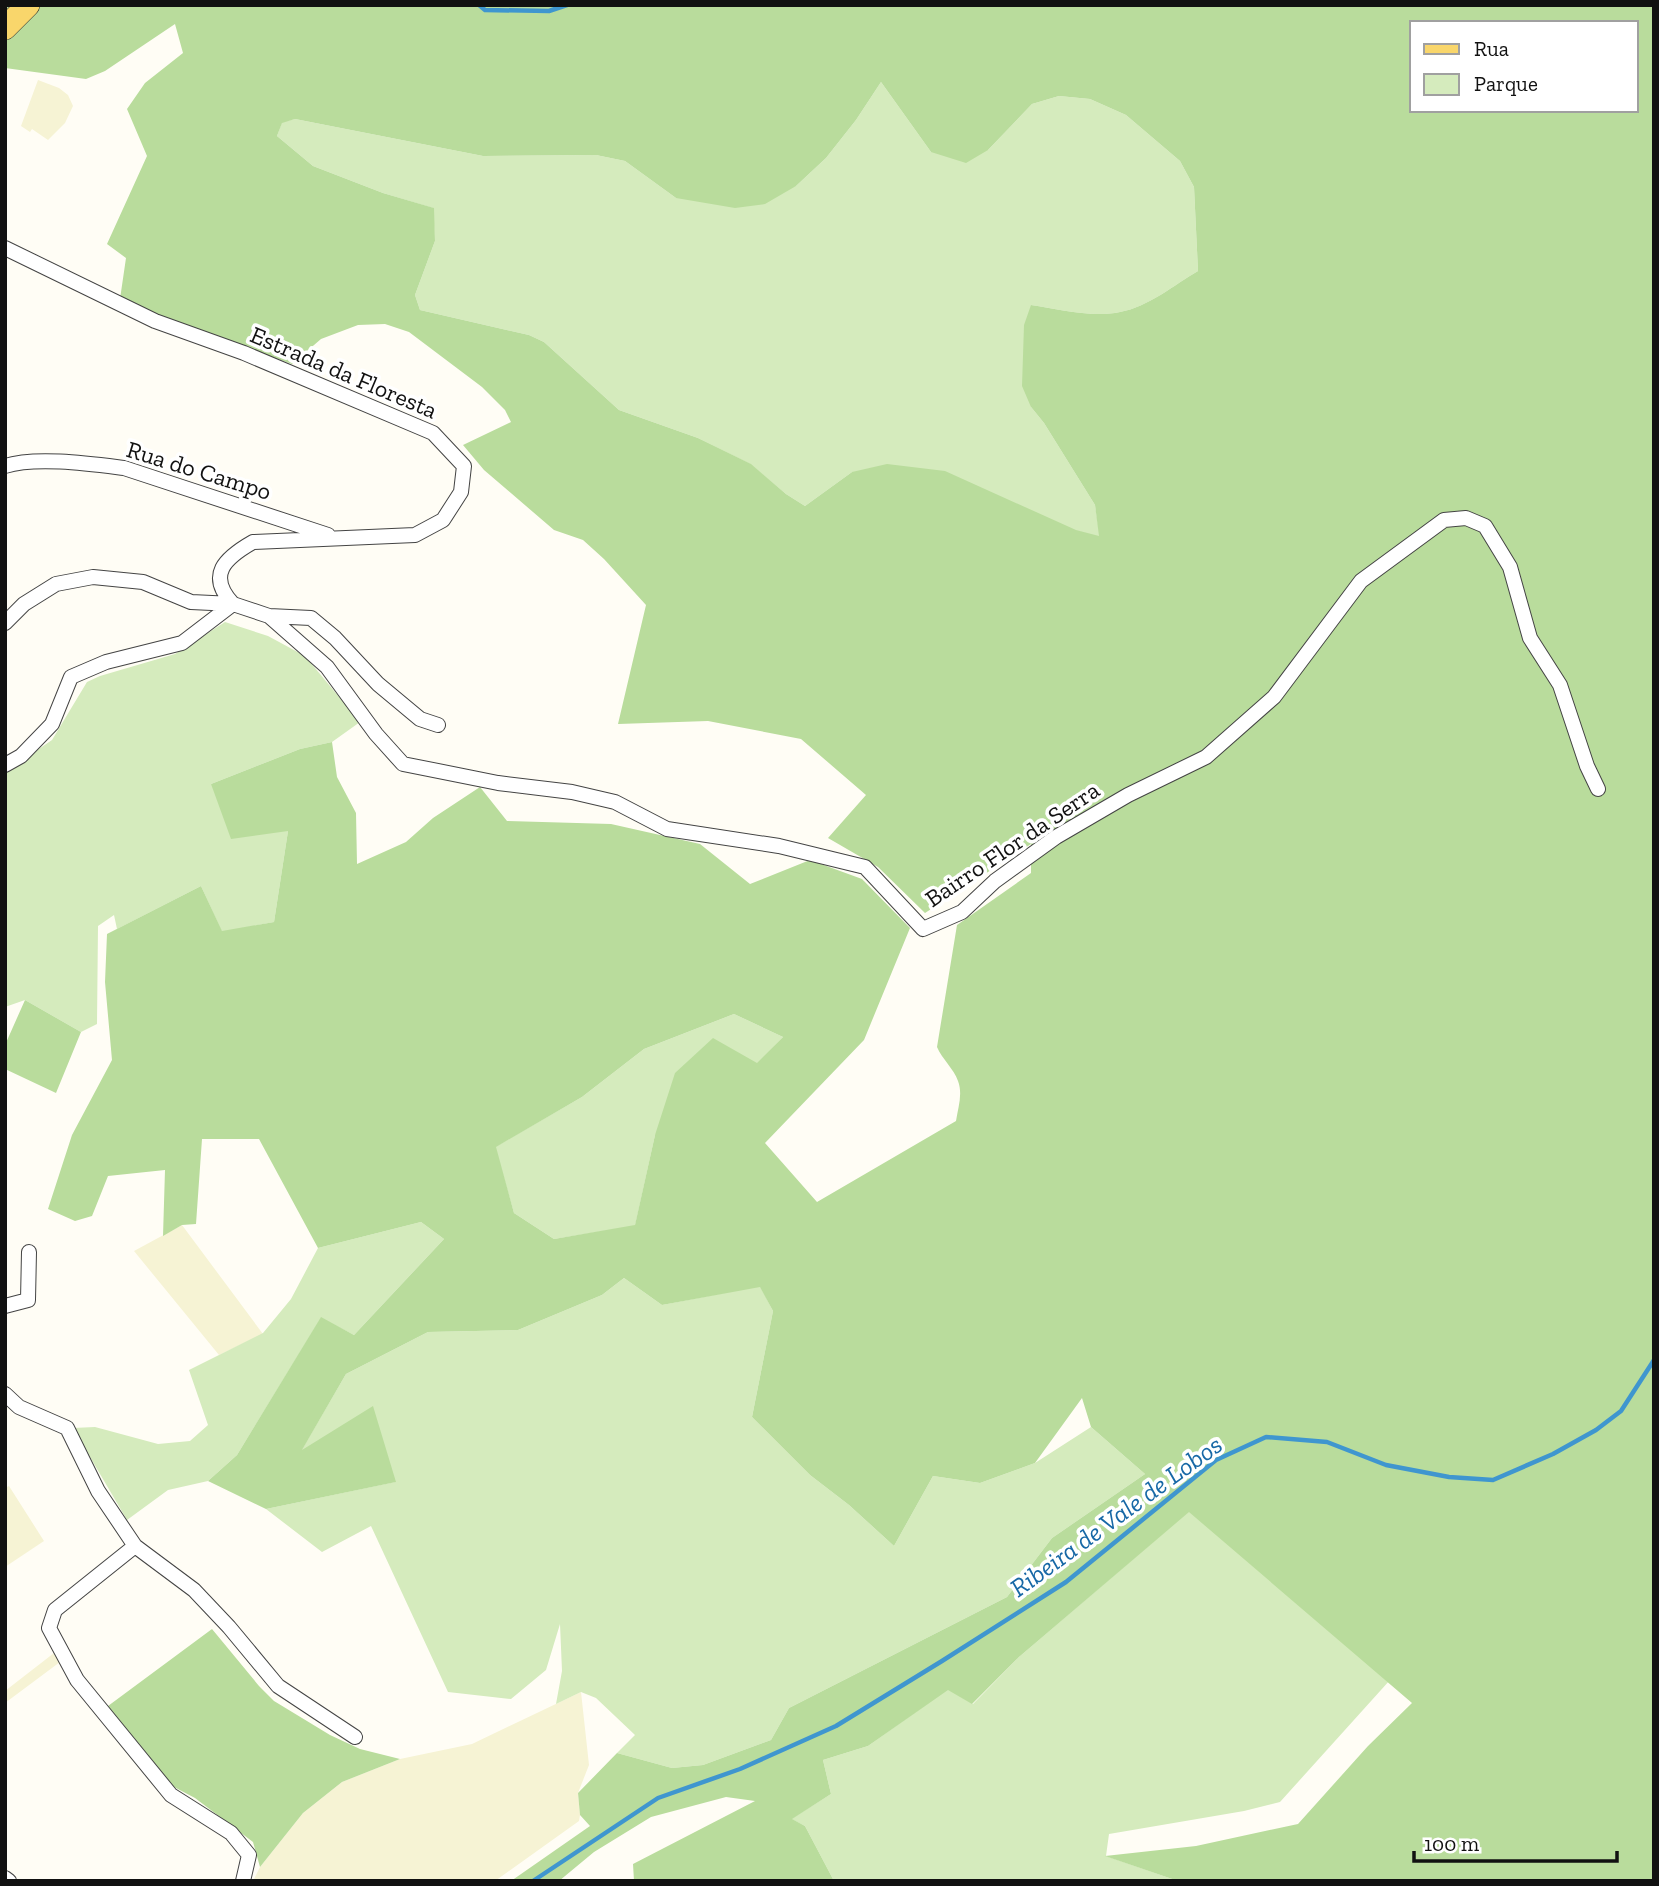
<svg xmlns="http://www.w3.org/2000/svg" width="1659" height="1886" font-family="'Zilla Slab',serif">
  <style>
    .farmland { fill: #f6f3d4 }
    .green { fill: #d5ebbd }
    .forest { fill: #b9dc9c; fill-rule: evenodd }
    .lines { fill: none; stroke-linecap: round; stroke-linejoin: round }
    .stream { stroke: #3f96cf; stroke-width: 4.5 }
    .minor-casing { stroke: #444; stroke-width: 16 }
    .primary-casing { stroke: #222; stroke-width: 24 }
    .minor { stroke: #fff; stroke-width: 14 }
    .primary { stroke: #f9d66b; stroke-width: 23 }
    .labels { text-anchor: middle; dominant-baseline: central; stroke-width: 7; stroke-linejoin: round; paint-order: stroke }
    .street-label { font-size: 24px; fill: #111; stroke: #fff }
    .water-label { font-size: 26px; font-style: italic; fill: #1768a6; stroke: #fff }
  </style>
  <rect width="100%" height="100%" fill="#fffdf5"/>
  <!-- farmland -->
  <path class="farmland" d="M 38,80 L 59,88 L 68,95 L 73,106 L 65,123 L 48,140 L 32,129 L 30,132 L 21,126 Z
    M 182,1225 L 263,1334 L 219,1355 L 134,1251 Z
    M 9,1486 L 44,1541 L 5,1567 L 5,1488 Z
    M 54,1653 L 60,1662 L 5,1703 L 5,1691 Z
    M 581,1692 L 589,1765 L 578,1793 L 580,1815 L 579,1821 L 495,1881 L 253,1881 L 260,1867 L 303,1813 L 342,1782 L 400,1759 L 472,1744 Z"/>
  <!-- green -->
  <path class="green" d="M 881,82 L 931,152 L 988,150 L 1032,104 L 1059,96 L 1090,99 L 1126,115 L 1180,161 L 1194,187 L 1198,271 C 1174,285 1148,307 1120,312 C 1092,318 1059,309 1031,305 L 1031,407 L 1044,423 L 1095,505 L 1100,537 L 852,472 L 805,506 L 786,494 L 750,464 L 698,438 L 619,410 L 544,342 L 529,335 L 420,310 L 415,295 L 435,241 L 433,208 L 383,193 L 313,166 L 277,136 L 282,122 L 295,119 L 483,156 L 596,155 L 625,161 L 676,198 L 796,186 L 826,158 L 856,120 Z
    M 225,622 L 268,636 L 305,656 L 360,722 L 332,742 L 300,749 L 211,784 L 288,831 L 274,922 L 222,932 L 201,886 L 117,929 L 114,915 L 98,926 L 97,1024 L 81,1032 L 25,1000 L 5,1007 L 5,772 L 52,740 L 87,682 L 100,676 L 175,654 Z
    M 734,1014 L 783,1037 L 758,1063 L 655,1135 L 635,1226 L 554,1239 L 514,1213 L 495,1147 L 582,1097 L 644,1049 Z
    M 421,1222 L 444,1239 L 354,1335 L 321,1318 L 237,1455 L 208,1481 L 168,1490 L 127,1520 L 73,1428 L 95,1427 L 158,1444 L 190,1441 L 208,1425 L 189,1370 L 263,1333 L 291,1299 L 318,1248 Z
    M 624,1278 L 662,1305 L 760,1286 L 773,1311 L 752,1417 L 810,1475 L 849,1505 L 894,1546 L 933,1476 L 980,1483 L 1035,1463 L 1091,1427 L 1145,1474 L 1052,1538 L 1007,1597 L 789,1708 L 771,1740 L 703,1765 L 672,1768 L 617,1753 L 635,1735 L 596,1698 L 581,1692 L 556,1704 L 562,1671 L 560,1624 L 546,1670 L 511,1699 L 448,1692 L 371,1526 L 322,1552 L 266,1509 L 395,1482 L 301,1451 L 346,1374 L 428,1332 L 518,1330 L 602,1295 Z
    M 1189,1511 L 1390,1680 L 1280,1802 L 1244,1811 L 1109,1834 L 1106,1856 L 1178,1881 L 834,1881 L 805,1826 L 791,1819 L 831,1794 L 823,1760 L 868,1746 L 948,1689 L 973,1704 L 1019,1657 Z"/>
  <!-- forest -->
  <path class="forest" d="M 5,5 L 1654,5 L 1654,1881 L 1178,1881 L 1105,1856 L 1196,1846 L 1298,1824 L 1368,1746 L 1412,1703 L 1189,1512 L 1019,1657 L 972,1704 L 948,1690 L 868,1746 L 823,1760 L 831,1794 L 792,1819 L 805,1826 L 834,1881 L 634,1881 L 633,1864 L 755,1801 L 726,1797 L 651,1817 L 594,1852 L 559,1881 L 511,1881 L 590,1826 L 580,1815 L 578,1793 L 617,1753 L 672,1768 L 703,1765 L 771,1740 L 789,1708 L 1007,1597 L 1052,1538 L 1145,1474 L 1091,1427 L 1082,1398 L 1035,1463 L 980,1483 L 933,1476 L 894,1546 L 849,1505 L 810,1475 L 752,1417 L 773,1311 L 760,1287 L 662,1305 L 624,1278 L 602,1295 L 518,1330 L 428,1332 L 346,1374 L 302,1450 L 373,1406 L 396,1482 L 266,1509 L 208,1481 L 237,1455 L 321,1317 L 354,1335 L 444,1239 L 421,1222 L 318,1248 L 259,1139 L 202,1139 L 196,1224 L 182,1225 L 163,1236 L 165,1170 L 108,1176 L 92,1216 L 75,1221 L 48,1209 L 72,1135 L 112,1060 L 105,982 L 107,934 L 201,886 L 222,931 L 274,922 L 288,831 L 231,839 L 211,784 L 300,749 L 332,742 L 337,777 L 356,813 L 357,864 L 406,842 L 433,818 L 480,787 L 507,821 L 611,824 L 700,844 L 750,884 L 810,860 L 862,879 L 910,928 L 864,1040 L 765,1143 L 817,1202 L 956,1121 C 958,1108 963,1094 958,1081 C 954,1069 942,1059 937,1047 L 957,925 L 1031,873 L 1031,844 L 925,913 L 878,867 L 828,838 L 866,795 L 801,739 L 708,721 L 618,724 L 646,605 L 604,559 L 583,540 L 554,530 L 484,470 L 463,445 L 511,422 L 505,410 L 482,387 L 409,332 L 385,324 L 358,325 L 321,339 L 292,364 L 158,316 L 120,299 L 126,258 L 107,244 L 147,156 L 127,109 L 145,83 L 183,53 L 175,24 L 105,71 L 86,79 L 5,68 ZM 1412,23 L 1636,23 L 1636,110 L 1412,110 ZM 881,82 L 931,152 L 966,163 L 988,150 L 1032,104 L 1059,96 L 1090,99 L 1126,115 L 1180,161 L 1194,187 L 1198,271 C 1174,285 1148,307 1120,312 C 1092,318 1059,309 1031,305 L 1024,325 L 1022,386 L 1031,407 L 1044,423 L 1095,505 L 1099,536 L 1076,530 L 945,471 L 887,464 L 852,472 L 805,506 L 786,494 L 751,464 L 698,438 L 619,410 L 544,342 L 529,335 L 420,310 L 415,295 L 435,241 L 434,208 L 383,193 L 313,166 L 277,136 L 282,123 L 295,119 L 483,156 L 596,155 L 625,161 L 676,198 L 735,208 L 765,204 L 796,186 L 826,158 L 856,120 ZM 734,1014 L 783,1037 L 757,1063 L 713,1038 L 675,1073 L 655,1135 L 635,1225 L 554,1239 L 514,1213 L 496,1147 L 582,1097 L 644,1049 Z
    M 25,1000 L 81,1032 L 56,1093 L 5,1069 L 5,1045 Z
    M 212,1629 L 259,1686 L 274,1701 L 330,1735 L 360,1749 L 400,1759 L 342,1782 L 303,1813 L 260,1867 L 253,1842 L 195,1798 L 174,1787 L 108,1706 Z"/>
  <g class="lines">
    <!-- stream -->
    <path class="stream" d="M 479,5 L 485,10 L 549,11 L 567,5
      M 533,1881 L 658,1798 L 740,1769 L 836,1726 L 942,1661 L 1066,1582 L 1216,1460 L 1266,1437 L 1327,1442 L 1386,1465 L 1449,1477 L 1493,1480 L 1553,1454 L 1596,1430 L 1621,1411 L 1654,1360"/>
    <!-- minor casing -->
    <g class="minor-casing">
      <path id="minor" d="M 5,248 L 155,321 L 244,353 L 433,433 L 464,466 L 461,492 L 443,520 L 415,535 L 253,542 C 225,558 206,575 233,604
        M 5,466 C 36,456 92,464 124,468 L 328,535
        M 269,616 L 311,618 L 335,638 L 378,684 L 420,719 L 438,725
        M 5,623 L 24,604 L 56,584 L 93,577 L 143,582 L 191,602 L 233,604 L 269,616 L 327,667 L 376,734 L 403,764 L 498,783 L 572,792 L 615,802 L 667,829 L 779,846 L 865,867 L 923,929 L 962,912 L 995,881 L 1056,837 L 1128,795 L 1206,757 L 1274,697 L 1361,581 L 1444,520 L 1466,518 L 1485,526 L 1510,567 L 1530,638 L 1560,685 L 1587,766 L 1598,789
        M 5,765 L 21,756 L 52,724 L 71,677 L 106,662 L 182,643 L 233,604
        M 5,1306 L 28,1300 L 29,1252
        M 5,1394 L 19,1407 L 67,1428 L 98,1491 L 135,1546 L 55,1610 L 49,1628 L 77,1680 L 171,1795 L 231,1833 L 249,1855 L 243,1881
        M 135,1546 L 194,1590 L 229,1627 L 278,1686 L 355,1737
        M 5,1878 L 9,1881"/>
    </g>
    <!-- primary casing -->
    <g class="primary-casing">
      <path id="primary" d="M 5,28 L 28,5"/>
    </g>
    <!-- minor -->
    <use href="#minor" class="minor"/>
    <!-- primary -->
    <use href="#primary" class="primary"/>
  </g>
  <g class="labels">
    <!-- street labels -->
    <g class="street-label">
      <text transform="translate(344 372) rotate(23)">Estrada da Floresta</text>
      <text transform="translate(199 470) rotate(17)">Rua do Campo</text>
      <text transform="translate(1012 844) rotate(-34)">Bairro Flor da Serra</text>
    </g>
    <!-- water labels -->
    <g class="water-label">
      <text transform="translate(1116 1516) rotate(-36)">Ribeira de Vale de Lobos</text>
    </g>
  </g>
  <!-- border -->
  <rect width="1659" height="1886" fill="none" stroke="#111111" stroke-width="14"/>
  <!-- legend -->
  <rect x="1410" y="21" width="228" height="91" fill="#ffffff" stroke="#a0a0a0" stroke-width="2"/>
  <rect x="1424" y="44" width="35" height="10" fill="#f9d66b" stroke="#a0a0a0" stroke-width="2"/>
  <text x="1474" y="56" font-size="21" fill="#111111">Rua</text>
  <rect x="1424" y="74" width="35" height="21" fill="#d5ebbd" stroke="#a0a0a0" stroke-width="2"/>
  <text x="1474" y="91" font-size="21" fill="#111111">Parque</text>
  <!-- scale -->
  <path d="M1414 1851v10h203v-10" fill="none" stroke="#111111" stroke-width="3.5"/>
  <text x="1424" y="1851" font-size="21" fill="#111111" stroke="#ffffff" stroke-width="5" paint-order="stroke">100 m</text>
</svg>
